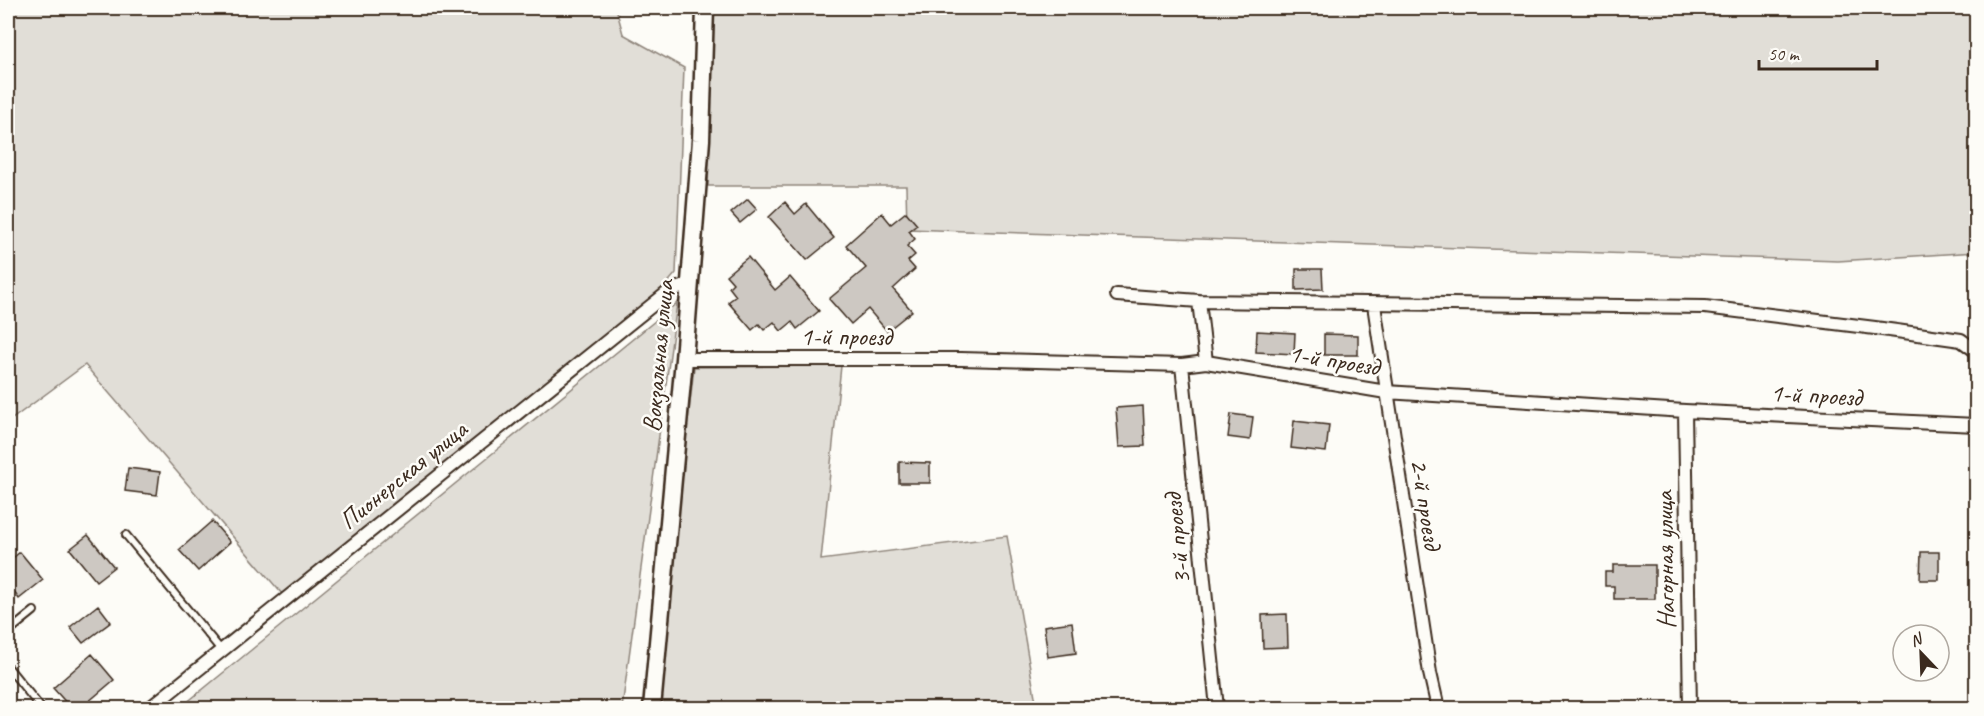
<svg xmlns="http://www.w3.org/2000/svg" width="1984" height="716" font-family="Caveat,sans-serif">
  <style>
    .green { fill: #e1ded7; stroke: #8e847a; stroke-width: 1.5 }
    .building { fill: #cdc8c2; stroke: #3b2a1e; stroke-width: 1.5 }
    .lines { fill: none; stroke-linecap: round; stroke-linejoin: round }
    .lane-casing { stroke: #3b2a1e; stroke-width: 10 }
    .street-casing { stroke: #3b2a1e; stroke-width: 16 }
    .secondary-casing { stroke: #3b2a1e; stroke-width: 21 }
    .lane { stroke: #fdfcf7; stroke-width: 6 }
    .street { stroke: #fdfcf7; stroke-width: 12 }
    .secondary { stroke: #fdfcf7; stroke-width: 16 }
    .labels { text-anchor: middle; dominant-baseline: central; stroke-width: 5; stroke-linejoin: round; paint-order: stroke }
    .street-label { font-size: 26px; fill: #3b2a1e; stroke: #fdfcf7 }
  </style>
  <rect width="100%" height="100%" fill="#fdfcf7"/>
  <filter id="ink" filterUnits="userSpaceOnUse"><feTurbulence type="fractalNoise" baseFrequency=".0167" numOctaves="2"/><feDisplacementMap in="SourceGraphic" scale="12" xChannelSelector="R" yChannelSelector="G"/><feConvolveMatrix kernelMatrix="1 2 1 2 8 2 1 2 1" color-interpolation-filters="sRGB"/></filter>
  <g filter="url(#ink)">
    <!-- green -->
    <path class="green" d="M 8,8 L 616,8 L 623,34 L 684,68 L 676,273 L 659,293 L 283,595 L 85,365 L 8,422 Z
      M 716,8 L 1976,8 L 1976,252 L 1838,261 L 907,229 L 906,186 L 708,186 L 714,13 Z
      M 677,303 L 622,708 L 180,708 Z
      M 841,366 L 821,560 L 1007,536 L 1037,708 L 656,708 L 694,367 Z"/>
    <!-- building -->
    <path class="building" d="M 748,199 L 757,209 L 740,223 L 731,213 Z
      M 785,202 L 795,214 L 806,204 L 834,238 L 807,260 L 769,217 Z
      M 906,212 L 917,225 L 909,231 L 915,239 L 907,246 L 915,255 L 908,261 L 915,269 L 893,289 L 912,311 L 887,331 L 868,309 L 851,324 L 829,299 L 866,268 L 846,245 L 882,213 L 891,224 Z
      M 748,257 L 775,290 L 790,277 L 819,311 L 797,329 L 792,322 L 781,331 L 774,322 L 764,330 L 759,324 L 752,330 L 728,302 L 736,296 L 729,287 L 733,283 L 726,275 Z
      M 1296,269 L 1322,269 L 1323,289 L 1296,290 Z
      M 1257,331 L 1295,333 L 1294,354 L 1256,352 Z
      M 1324,334 L 1358,335 L 1358,355 L 1324,355 Z
      M 1143,406 L 1145,446 L 1119,447 L 1116,408 Z
      M 1231,414 L 1253,417 L 1250,440 L 1228,437 Z
      M 1294,421 L 1329,425 L 1326,452 L 1291,448 Z
      M 899,462 L 930,463 L 930,483 L 899,483 Z
      M 128,468 L 160,472 L 157,495 L 125,491 Z
      M 212,521 L 230,542 L 198,571 L 179,550 Z
      M 88,535 L 114,567 L 96,581 L 70,549 Z
      M 20,552 L 43,580 L 19,599 L 8,584 L 8,562 Z
      M 1921,552 L 1939,552 L 1939,580 L 1920,580 Z
      M 1613,565 L 1655,565 L 1655,599 L 1614,599 L 1614,586 L 1605,586 L 1605,572 L 1613,572 Z
      M 98,605 L 111,622 L 83,643 L 70,627 Z
      M 1287,614 L 1288,647 L 1263,648 L 1262,615 Z
      M 1072,622 L 1076,653 L 1048,657 L 1044,626 Z
      M 92,654 L 114,680 L 81,708 L 71,708 L 53,688 Z"/>
    <g class="lines">
      <!-- lane casing -->
      <g class="lane-casing">
        <path id="lane" d="M 126,535 L 221,650
          M 8,632 L 34,611
          M 8,667 L 41,708"/>
      </g>
      <!-- street casing -->
      <g class="street-casing">
        <path id="street" d="M 1117,295 L 1199,301 L 1705,307 L 1875,328 L 1961,340 L 1976,351
          M 1199,301 L 1206,362
          M 1374,305 L 1430,673 L 1438,708
          M 684,359 L 961,359 L 1182,365 L 1206,362 L 1386,392 L 1685,411 L 1976,425
          M 1182,365 L 1217,708
          M 1685,411 L 1690,708
          M 150,708 L 671,290 L 689,285"/>
      </g>
      <!-- secondary casing -->
      <g class="secondary-casing">
        <path id="secondary" d="M 652,708 L 684,359 L 701,140 L 705,8"/>
      </g>
      <!-- lane -->
      <use href="#lane" class="lane"/>
      <!-- street -->
      <use href="#street" class="street"/>
      <!-- secondary -->
      <use href="#secondary" class="secondary"/>
    </g>
  </g>
  <g class="labels">
    <!-- street labels -->
    <g class="street-label">
      <text x="846" y="336">1-й проезд</text>
      <text transform="translate(658 356) rotate(-85)">Вокзальная улица</text>
      <text transform="translate(1334 360) rotate(9)">1-й проезд</text>
      <text transform="translate(1816 395) rotate(3)">1-й проезд</text>
      <text transform="translate(403 475) rotate(-39)">Пионерская улица</text>
      <text transform="translate(1426 504) rotate(81)">2-й проезд</text>
      <text transform="translate(1177 539) rotate(-96)">3-й проезд</text>
      <text transform="translate(1665 560) rotate(-91)">Нагорная улица</text>
    </g>
  </g>
  <!-- margin -->
  <rect width="1984" height="716" fill="none" stroke="#fdfcf7" stroke-width="30"/>
  <rect x="15" y="15" width="1954" height="686" fill="none" stroke="#3b2a1e" stroke-width="2" filter="url(#ink)"/>
  <!-- north arrow -->
  <g transform="translate(1921 653) rotate(337)"><circle r="28" fill="#fdfcf7" stroke="#afa8a0" stroke-width="1.5"/>
  <path d="M0-4.5L10 22L0 15L-10 22Z" fill="#3b2a1e"/>
  <text y="-9" font-size="16" font-weight="bold" text-anchor="middle" fill="#3b2a1e">N</text>
  </g>
  <!-- scale -->
  <path d="M1759 60v9h118v-9" fill="none" stroke="#3b2a1e" stroke-width="3"/>
  <text x="1768" y="60" font-size="18" fill="#3b2a1e" stroke="#fdfcf7" stroke-width="4.5" paint-order="stroke">50 m</text>
</svg>
